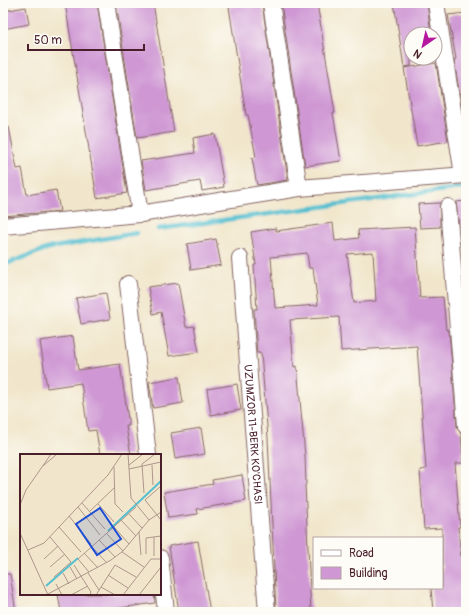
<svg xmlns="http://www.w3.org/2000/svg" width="469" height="615" font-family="Pangolin,sans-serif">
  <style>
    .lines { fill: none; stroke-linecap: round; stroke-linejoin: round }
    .stream { stroke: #55bfd0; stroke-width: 4.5 }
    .building { fill: #cf98d4; fill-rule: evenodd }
    .street-casing { stroke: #846563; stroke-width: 18 }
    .street { stroke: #fff; stroke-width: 16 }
    .labels { text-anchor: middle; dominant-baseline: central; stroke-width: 3; stroke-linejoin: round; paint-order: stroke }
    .street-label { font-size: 11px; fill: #4a1f2b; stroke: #fdfcf7 }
    .inset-river { fill: none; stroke: #55bfd0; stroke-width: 2 }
    .inset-road { fill: none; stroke: #ae968b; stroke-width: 1 }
    .view { fill: #1d4ed8; fill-opacity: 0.15; stroke: #1d4ed8; stroke-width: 2 }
    .inset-edge { fill: none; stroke: #4a1f2b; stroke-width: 2 }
  </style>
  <rect width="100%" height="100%" fill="#fdfcf7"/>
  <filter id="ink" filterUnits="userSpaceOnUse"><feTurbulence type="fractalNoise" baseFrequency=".025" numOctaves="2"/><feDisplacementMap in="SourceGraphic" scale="8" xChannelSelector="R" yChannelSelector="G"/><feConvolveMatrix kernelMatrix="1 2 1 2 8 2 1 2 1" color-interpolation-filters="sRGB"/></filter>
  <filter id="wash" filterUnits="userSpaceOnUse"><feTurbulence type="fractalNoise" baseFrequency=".012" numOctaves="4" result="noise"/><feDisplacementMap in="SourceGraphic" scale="16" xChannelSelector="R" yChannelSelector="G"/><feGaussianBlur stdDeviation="0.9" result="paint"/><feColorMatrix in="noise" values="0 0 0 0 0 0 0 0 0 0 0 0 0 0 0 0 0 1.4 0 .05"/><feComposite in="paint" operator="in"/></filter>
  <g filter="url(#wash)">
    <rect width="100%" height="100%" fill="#f1e6cb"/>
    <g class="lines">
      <!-- stream -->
      <path class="stream" d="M 158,229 L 466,187
        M 3,265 L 49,248 L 137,233"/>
    </g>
    <g id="blocks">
      <!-- building -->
      <path class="building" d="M 65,3 L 97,3 L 127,193 L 97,198 Z
        M 116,3 L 153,3 L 174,132 L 137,138 Z
        M 253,3 L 262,3 L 288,180 L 257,185 L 252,158 L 256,157 L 248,115 L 246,115 L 229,7 Z
        M 281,3 L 317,3 L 335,113 L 333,113 L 341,161 L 305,166 Z
        M 394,3 L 427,3 L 431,34 L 411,34 L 411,66 L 404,67 Z
        M 26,7 L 29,24 L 3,29 L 3,11 Z
        M 466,13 L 466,133 L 454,60 L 456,59 L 448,15 Z
        M 436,63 L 448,141 L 417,146 L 404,68 Z
        M 9,127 L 17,169 L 22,168 L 27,195 L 56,190 L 60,211 L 3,216 L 3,128 Z
        M 215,134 L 224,187 L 202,191 L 200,181 L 146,190 L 141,161 L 195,153 L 193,138 Z
        M 466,201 L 466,225 L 459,226 L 456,202 Z
        M 440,203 L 440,227 L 420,228 L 418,204 Z
        M 333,223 L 335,241 L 359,238 L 358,230 L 415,227 L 420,298 L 443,297 L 446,330 L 449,330 L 457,427 L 461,434 L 463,463 L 455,463 L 460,527 L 458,527 L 466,611 L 433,612 L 431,588 L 442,588 L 442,528 L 424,529 L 420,470 L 426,469 L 417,346 L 341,351 L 339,317 L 290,320 L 294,367 L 297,366 L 305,456 L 306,484 L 305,485 L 311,612 L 276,612 L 268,438 L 261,353 L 257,353 L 254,309 L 257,309 L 254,265 L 256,265 L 251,232 L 276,228 L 276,231 ZM 373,252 L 376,301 L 354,303 L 347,254 ZM 307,253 L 309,268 L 313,268 L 318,305 L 275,308 L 271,257 Z
        M 216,239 L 221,265 L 191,270 L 187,244 Z
        M 178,283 L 186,327 L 194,326 L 199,352 L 169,356 L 161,312 L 153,314 L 148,287 Z
        M 106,293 L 110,319 L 81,324 L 76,298 Z
        M 73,336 L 78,370 L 120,364 L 129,426 L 126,426 L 131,455 L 100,455 L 96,430 L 88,431 L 81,383 L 47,388 L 40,341 Z
        M 179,377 L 183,403 L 153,408 L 149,382 Z
        M 237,384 L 241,410 L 211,415 L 207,389 Z
        M 201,428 L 205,454 L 175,459 L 171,433 Z
        M 242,475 L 246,501 L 197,509 L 198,514 L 168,518 L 164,492 L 213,484 L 212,480 Z
        M 198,541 L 210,612 L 179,612 L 169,546 Z
        M 3,574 L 10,574 L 16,612 L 3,612 Z
        M 58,594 L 154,594 L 155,603 L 91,612 L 61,612 Z"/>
    </g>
  </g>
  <g filter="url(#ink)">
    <use href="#blocks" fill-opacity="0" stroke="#846563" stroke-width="1"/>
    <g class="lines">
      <!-- street casing -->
      <g class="street-casing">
        <g id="street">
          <path d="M 106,3 L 140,214"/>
          <path d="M 271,3 L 299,188"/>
          <path d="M 436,3 L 463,175"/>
          <path d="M 448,207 L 466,426"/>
          <path d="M 3,226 L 140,214 L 299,188 L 466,175"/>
          <path id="s1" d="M 240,258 L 267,612"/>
          <path d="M 128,284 L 148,455"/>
          <path d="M 160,558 L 166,612"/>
        </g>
      </g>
      <!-- street -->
      <use href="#street" class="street"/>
    </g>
  </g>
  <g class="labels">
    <!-- street labels -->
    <g class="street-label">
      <text stroke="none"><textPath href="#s1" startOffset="177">UZUMZOR 11-BERK KO'CHASI</textPath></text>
    </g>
  </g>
  <!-- overview -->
  <g transform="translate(20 454)">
    <rect width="141" height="141" fill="#f1e6cb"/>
    <path class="inset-river" d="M 88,77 L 141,27M 26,132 L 58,104"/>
    <path class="inset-road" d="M 108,0 L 111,44 L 129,66M 109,11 L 123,0M 132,11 L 133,31M 23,12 L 37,0M 94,13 L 95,50 L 103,58M 109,15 L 141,8M 141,32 L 125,46 L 141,66M 124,39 L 122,10 L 135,0M 62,49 L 85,75M 78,50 L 94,68M 0,51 L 6,36 L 31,0M 58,53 L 80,81M 69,58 L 95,33M 109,60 L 122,74M 49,62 L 71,90M 101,66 L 116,82M 39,73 L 61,98M 94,73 L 109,90M 119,78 L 121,101M 0,79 L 28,141M 86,79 L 103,97M 30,83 L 51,108 L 34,123M 134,83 L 134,102M 79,86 L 95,103M 71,92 L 87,109M 8,96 L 24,89 L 88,21 L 102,0M 102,98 L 124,113M 64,99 L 78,114M 126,100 L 126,84 L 141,82M 24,105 L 38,92M 54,111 L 71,138 L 70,141M 30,113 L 45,100M 50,113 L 57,125M 69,118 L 58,105 L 116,53M 43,119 L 49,130M 68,119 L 79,136M 88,121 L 108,134M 36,130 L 42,141M 81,133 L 95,141M 28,140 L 91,106 L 103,97 L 129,66 L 141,58M 51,141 L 68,132M 76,141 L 95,111 L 116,123M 103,141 L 131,105 L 141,105M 119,141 L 141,113"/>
    <path class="view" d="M 80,54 L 101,85 L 77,101 L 56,70 Z"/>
    <rect width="141" height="141" class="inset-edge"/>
  </g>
  <!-- margin -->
  <rect width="469" height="615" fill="none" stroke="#fdfcf7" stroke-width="16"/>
  <!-- legend -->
  <rect x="313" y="537" width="130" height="52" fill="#fdfcf7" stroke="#b5a4a5"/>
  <rect x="321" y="550" width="20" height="6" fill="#ffffff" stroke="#b5a4a5"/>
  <text x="349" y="557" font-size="12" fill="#4a1f2b">Road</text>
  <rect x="321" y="567" width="20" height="12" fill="#cf98d4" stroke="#b5a4a5"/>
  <text x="349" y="577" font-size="12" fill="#4a1f2b">Building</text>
  <!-- north arrow -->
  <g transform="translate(423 46) rotate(214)"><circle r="19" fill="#fdfcf7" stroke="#b5a4a5"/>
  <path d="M0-3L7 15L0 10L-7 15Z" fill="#b5179e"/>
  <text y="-6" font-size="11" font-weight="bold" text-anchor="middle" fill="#4a1f2b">N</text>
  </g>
  <!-- scale -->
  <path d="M28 44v6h116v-6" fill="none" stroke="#4a1f2b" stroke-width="2"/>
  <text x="34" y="44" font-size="12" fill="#4a1f2b" stroke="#fdfcf7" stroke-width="3" paint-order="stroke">50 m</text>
</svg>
